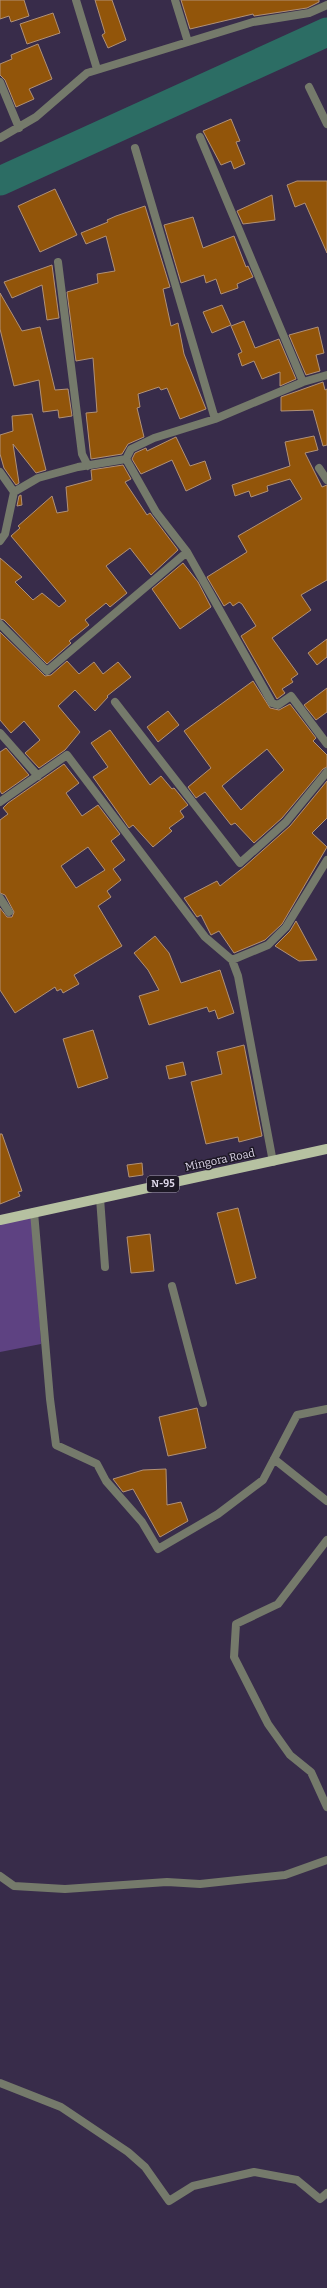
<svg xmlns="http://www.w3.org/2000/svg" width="327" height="2288" font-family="Bitter,serif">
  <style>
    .green { fill: #5e4282 }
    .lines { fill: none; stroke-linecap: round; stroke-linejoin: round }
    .river { stroke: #2c6d64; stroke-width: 29 }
    .building { fill: #92550a; stroke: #b19176; fill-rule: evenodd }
    .street { stroke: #757a6b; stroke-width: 8 }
    .primary { stroke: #b6c1a1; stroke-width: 10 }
    .labels { text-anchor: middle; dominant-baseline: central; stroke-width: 3; stroke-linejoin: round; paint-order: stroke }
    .shield { fill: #1d1825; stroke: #a29cad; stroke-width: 1 }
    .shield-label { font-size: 10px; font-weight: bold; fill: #dbd4e7 }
    .street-label { font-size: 11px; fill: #dbd4e7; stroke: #1d1825 }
  </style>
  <rect width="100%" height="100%" fill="#382c4a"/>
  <!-- green -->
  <path class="green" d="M 34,1212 L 41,1344 L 0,1352 L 0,1223 Z"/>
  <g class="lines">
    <!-- river -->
    <path class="river" d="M 0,181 L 327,32"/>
  </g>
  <!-- building -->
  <path class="building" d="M 0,0 L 24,0 L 29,16 L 11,22 L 9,16 L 0,19 Z
    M 95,0 L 112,0 L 126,40 L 108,48 L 102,35 L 105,33 Z
    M 181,0 L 319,0 L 319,2 L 307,8 L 254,16 L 253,14 L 190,29 Z
    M 53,13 L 60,33 L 27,44 L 20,24 Z
    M 38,44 L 52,79 L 29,89 L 34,99 L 16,107 L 5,80 L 0,75 L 0,64 L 12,59 L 11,55 Z
    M 231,119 L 240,141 L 236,142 L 245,164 L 234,169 L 231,161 L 221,165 L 203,131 Z
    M 297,181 L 327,181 L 327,253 L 305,203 L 295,207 L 287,185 Z
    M 55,189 L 77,235 L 40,252 L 18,206 Z
    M 272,195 L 275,220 L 243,224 L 237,211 Z
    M 145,206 L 170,287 L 163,289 L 171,326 L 178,323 L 184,354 L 206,409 L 180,419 L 167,388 L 161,390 L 159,387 L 138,394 L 140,407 L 137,408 L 144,437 L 128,444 L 122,454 L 91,459 L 86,413 L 97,412 L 93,358 L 76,361 L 67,292 L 98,283 L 97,274 L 115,271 L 106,236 L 86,244 L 81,233 L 108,222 L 107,220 L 116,216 Z
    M 193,217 L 203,248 L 234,236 L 246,267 L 248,266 L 253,277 L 237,284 L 238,288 L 221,294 L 216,279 L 206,283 L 204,275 L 181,283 L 164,225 Z
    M 52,265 L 59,318 L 47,320 L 42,285 L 12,298 L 4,282 Z
    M 0,293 L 22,331 L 40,327 L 55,390 L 68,389 L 72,416 L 59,418 L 58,410 L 43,412 L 39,380 L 14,386 L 0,329 Z
    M 222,305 L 231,325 L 212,333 L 203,312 Z
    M 244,321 L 255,348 L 279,339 L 296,379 L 280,386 L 280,372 L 262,379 L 254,361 L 242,366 L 238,354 L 242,352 L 231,326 Z
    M 318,327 L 324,353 L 316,355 L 320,371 L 306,375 L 289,335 Z
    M 323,382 L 325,390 L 327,389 L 327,445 L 323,446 L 313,410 L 281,411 L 281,397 Z
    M 32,414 L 46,470 L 36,473 L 13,444 L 19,483 L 16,485 L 4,468 L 0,454 L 0,435 L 13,431 L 12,416 Z
    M 314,436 L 318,450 L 305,453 L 322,487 L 327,485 L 327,580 L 301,595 L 311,610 L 272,638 L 298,674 L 291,679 L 293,682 L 282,689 L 285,693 L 277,699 L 241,636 L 256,626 L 242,604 L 239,602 L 233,606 L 230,602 L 224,606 L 207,577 L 247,552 L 238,536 L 302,499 L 290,479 L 267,486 L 268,491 L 251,497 L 249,491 L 235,496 L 232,485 L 290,466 L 285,442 Z
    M 176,437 L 190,466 L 205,461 L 211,479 L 186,491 L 172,460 L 141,474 L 132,459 L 135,453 L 146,448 L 147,451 Z
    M 123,465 L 131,479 L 125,482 L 147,515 L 150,513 L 178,550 L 151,575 L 130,548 L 106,566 L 127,593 L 110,607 L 106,603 L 85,620 L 89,625 L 69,641 L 71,643 L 47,664 L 4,620 L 0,619 L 0,558 L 22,577 L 15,582 L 33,600 L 42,593 L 59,607 L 66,601 L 11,536 L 20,528 L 18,526 L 52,496 L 57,513 L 68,511 L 66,487 L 92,480 L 91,470 Z
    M 21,495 L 22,505 L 17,506 L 19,496 Z
    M 183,563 L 198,582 L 211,607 L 180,629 L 152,589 Z
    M 0,632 L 45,676 L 51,675 L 67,661 L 79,674 L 94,662 L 103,674 L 118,662 L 131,677 L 107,696 L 108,697 L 95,711 L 75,690 L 58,706 L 80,732 L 65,750 L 39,768 L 25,753 L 40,740 L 24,721 L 11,733 L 0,720 Z
    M 327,639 L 327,657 L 317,665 L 308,653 Z
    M 253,681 L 270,708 L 279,710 L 290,704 L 316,738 L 313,741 L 327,755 L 327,767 L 323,769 L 282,818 L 254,843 L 235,823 L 231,825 L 205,792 L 196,798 L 188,787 L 211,768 L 184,731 ZM 267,749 L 284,770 L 241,810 L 222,786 Z
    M 327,688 L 327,712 L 316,720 L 304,705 Z
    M 168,711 L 179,725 L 158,742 L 147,727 Z
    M 110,730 L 150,785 L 161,776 L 172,789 L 174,788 L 188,805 L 180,811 L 184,817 L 169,828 L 172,831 L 153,847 L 133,825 L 129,828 L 93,777 L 108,767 L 91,743 Z
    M 6,748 L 29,775 L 2,794 L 0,791 L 0,752 Z
    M 64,764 L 79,783 L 66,793 L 82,816 L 98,805 L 120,834 L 111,841 L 125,860 L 113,869 L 121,880 L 107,891 L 111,897 L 98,906 L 122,946 L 74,975 L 79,984 L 63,993 L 61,989 L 57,991 L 55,987 L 15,1013 L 0,990 L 0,908 L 7,917 L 12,917 L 14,912 L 5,895 L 0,893 L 0,820 L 8,814 L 3,808 L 8,803 ZM 88,847 L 105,870 L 76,888 L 61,866 Z
    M 327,781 L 327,818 L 312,833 L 327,847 L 282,924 L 265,940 L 234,953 L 219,931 L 211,935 L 201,915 L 197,917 L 184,898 L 217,881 L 220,886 L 244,867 L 290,826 Z
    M 296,921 L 317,960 L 299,961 L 275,946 L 290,931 Z
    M 155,936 L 169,953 L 181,983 L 220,970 L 234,1013 L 218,1019 L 215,1010 L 209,1012 L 207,1007 L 149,1025 L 139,996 L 159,990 L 148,970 L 134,953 Z
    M 93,1030 L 108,1078 L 78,1088 L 63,1039 Z
    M 244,1045 L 262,1136 L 239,1142 L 238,1137 L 206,1144 L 191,1082 L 222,1074 L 217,1052 Z
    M 183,1062 L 186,1075 L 169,1079 L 166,1066 Z
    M 0,1134 L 2,1134 L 22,1191 L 18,1192 L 20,1196 L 0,1204 Z
    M 142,1163 L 143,1175 L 129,1177 L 127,1165 Z
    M 238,1208 L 256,1278 L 236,1284 L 217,1213 Z
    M 150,1234 L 154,1271 L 131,1273 L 127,1237 Z
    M 197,1408 L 206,1448 L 168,1456 L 159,1417 Z
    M 166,1469 L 167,1505 L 181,1502 L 188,1521 L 160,1537 L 133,1489 L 123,1492 L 113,1479 L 143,1470 Z"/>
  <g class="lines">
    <!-- street -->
    <path class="street" d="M 76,0 L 97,69
      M 175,0 L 188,42
      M 0,82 L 19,128
      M 309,87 L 327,124
      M 200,137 L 303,382
      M 0,138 L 36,117 L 87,73 L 253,22 L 309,13 L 327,5
      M 135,148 L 215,419
      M 58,262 L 82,454 L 88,466
      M 126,459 L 156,512 L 187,552 L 272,703 L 278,705 L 291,696 L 327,744
      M 319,468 L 327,480
      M 0,472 L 14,492
      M 0,541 L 5,534 L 14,492 L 38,478 L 78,467 L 126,459 L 131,449 L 154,438 L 215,419 L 303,382 L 327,375
      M 0,624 L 47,671 L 187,552
      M 115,702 L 240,863 L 286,822 L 327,772
      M 0,733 L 38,776
      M 0,802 L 67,755 L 205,937 L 232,960 L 238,976 L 273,1162
      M 0,898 L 9,912
      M 232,960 L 268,945 L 286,927 L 327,860
      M 100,1198 L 105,1267
      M 34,1212 L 50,1399 L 56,1445 L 97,1464 L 106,1481 L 142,1522 L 158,1549 L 218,1514 L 263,1480 L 297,1415 L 327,1409
      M 172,1286 L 203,1403
      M 274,1459 L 327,1501
      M 327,1540 L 278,1604 L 236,1624 L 234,1657 L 268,1724 L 290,1755 L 311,1772 L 327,1807
      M 0,1876 L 14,1886 L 65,1889 L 167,1882 L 200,1884 L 285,1875 L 327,1860
      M 0,2083 L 61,2107 L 128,2152 L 145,2167 L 169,2201 L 193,2186 L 254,2172 L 297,2180 L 320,2199 L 327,2193"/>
    <!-- primary -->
    <path class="primary" d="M 0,1220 L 327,1149"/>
  </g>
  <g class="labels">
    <!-- shield labels -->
    <rect class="shield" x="147" y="1176" width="32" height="16" rx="3"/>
    <g class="shield-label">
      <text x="163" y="1184">N-95</text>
    </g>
    <!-- street labels -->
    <g class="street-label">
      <text transform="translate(220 1160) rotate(-12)">Mingora Road</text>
    </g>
  </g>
</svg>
